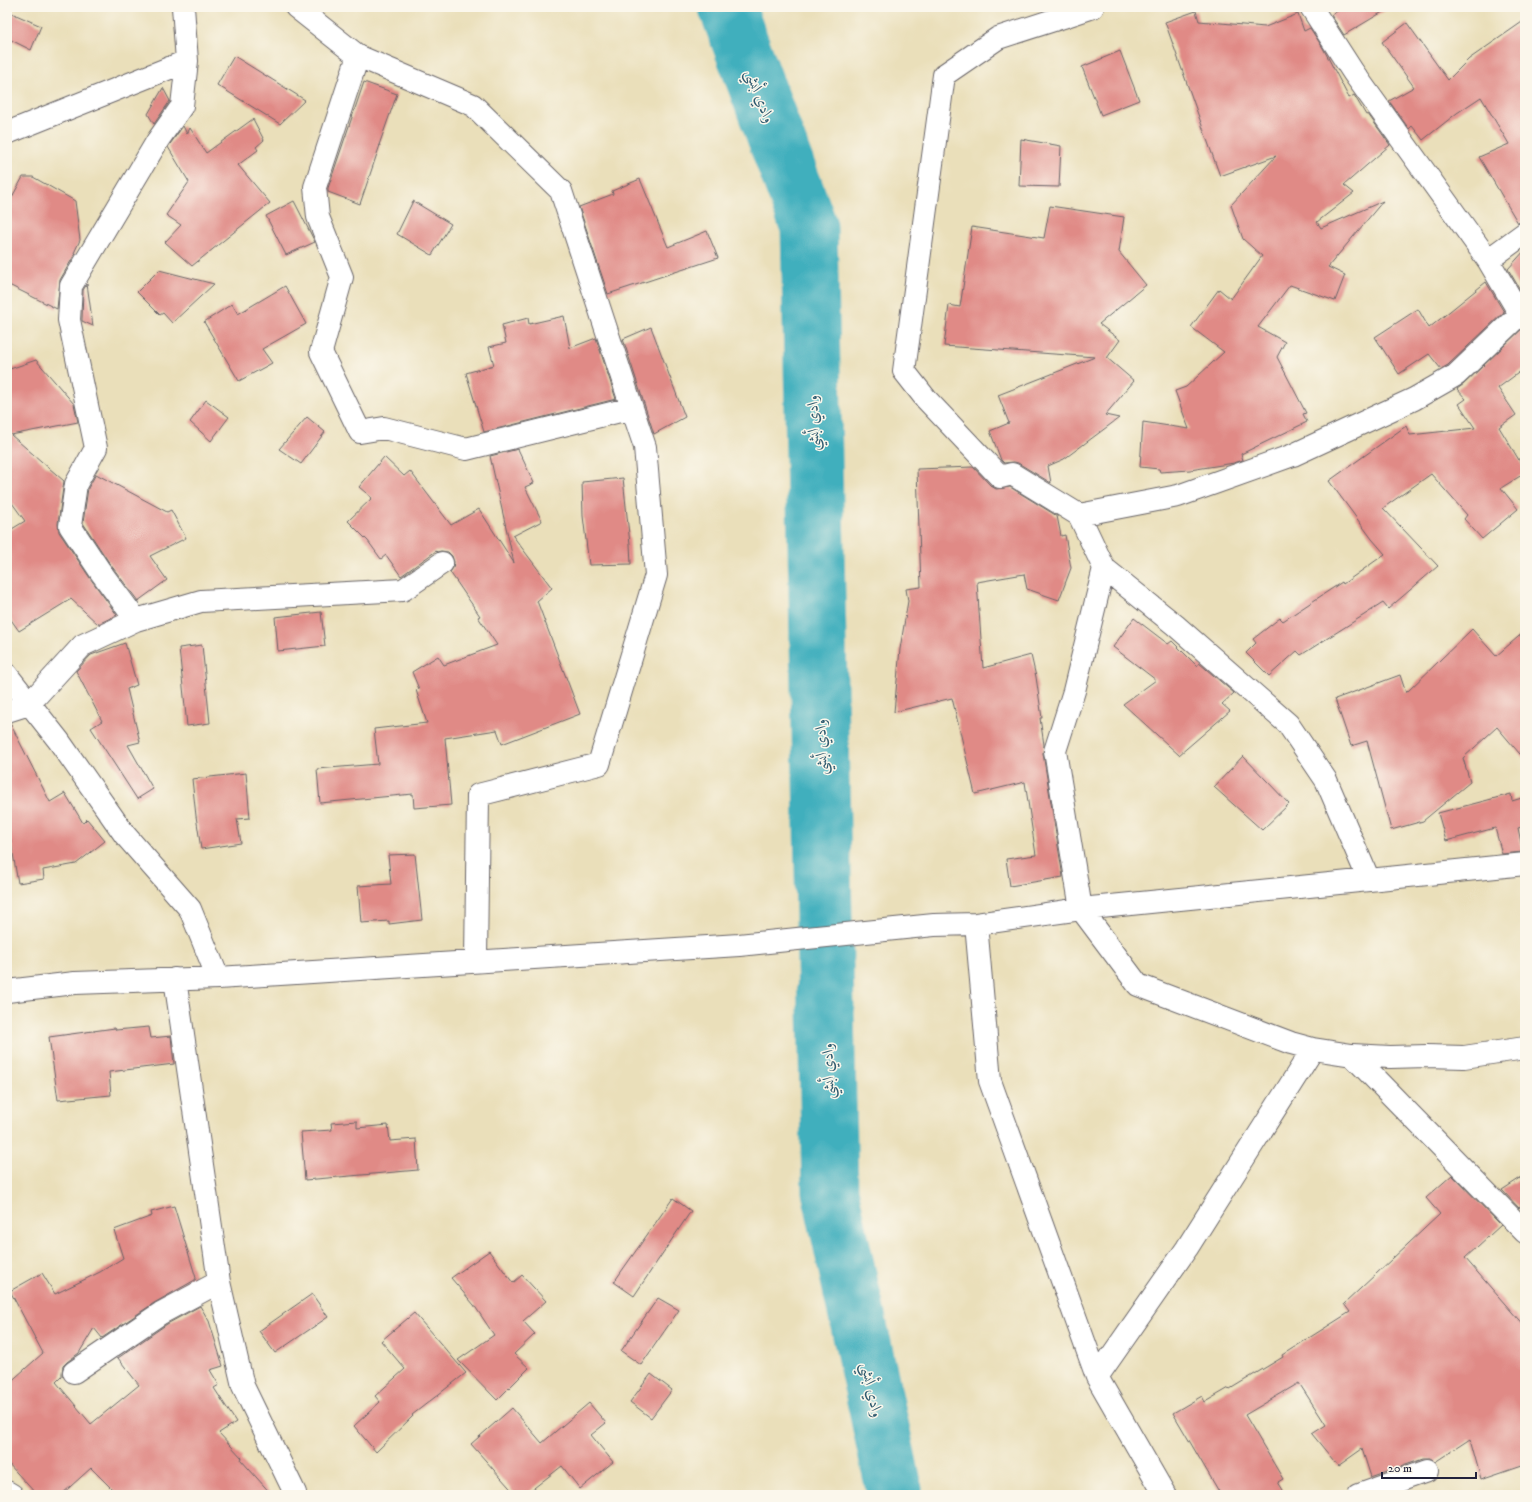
<svg xmlns="http://www.w3.org/2000/svg" width="1532" height="1502" font-family="'IM FELL DW Pica',Amiri,serif">
  <style>
    .lines { fill: none; stroke-linecap: round; stroke-linejoin: round }
    .river { stroke: #41afbd; stroke-width: 57 }
    .building { fill: #e08a86 }
    .minor-casing { stroke: #686467; stroke-width: 24 }
    .minor { stroke: #fff; stroke-width: 22 }
    .labels { text-anchor: middle; dominant-baseline: central; stroke-width: 3; stroke-linejoin: round; paint-order: stroke }
    .water-label { font-size: 16px; font-style: italic; fill: #2e5a6f; stroke: #fbf7ec }
  </style>
  <rect width="100%" height="100%" fill="#fbf7ec"/>
  <filter id="ink" filterUnits="userSpaceOnUse"><feTurbulence type="fractalNoise" baseFrequency=".025" numOctaves="2"/><feDisplacementMap in="SourceGraphic" scale="8" xChannelSelector="R" yChannelSelector="G"/><feConvolveMatrix kernelMatrix="1 2 1 2 8 2 1 2 1" color-interpolation-filters="sRGB"/></filter>
  <filter id="wash" filterUnits="userSpaceOnUse"><feTurbulence type="fractalNoise" baseFrequency=".012" numOctaves="4" result="noise"/><feDisplacementMap in="SourceGraphic" scale="16" xChannelSelector="R" yChannelSelector="G"/><feGaussianBlur stdDeviation="0.9" result="paint"/><feColorMatrix in="noise" values="0 0 0 0 0 0 0 0 0 0 0 0 0 0 0 0 0 1.4 0 .05"/><feComposite in="paint" operator="in"/></filter>
  <g filter="url(#wash)">
    <rect width="100%" height="100%" fill="#eadfba"/>
    <g class="lines">
      <!-- river -->
      <path class="river" d="M 727,7 L 809,227 L 830,1191 L 894,1488 L 894,1495"/>
    </g>
    <g id="blocks">
      <!-- building -->
      <path class="building" d="M 1344,7 L 1391,7 L 1344,35 L 1331,15 Z
        M 7,11 L 41,26 L 31,50 L 7,38 Z
        M 1196,11 L 1199,21 L 1265,27 L 1298,14 L 1304,31 L 1310,28 L 1323,48 L 1349,98 L 1354,95 L 1366,115 L 1368,114 L 1390,145 L 1344,185 L 1354,193 L 1317,222 L 1321,228 L 1383,201 L 1328,267 L 1345,275 L 1335,301 L 1290,285 L 1258,327 L 1285,342 L 1277,357 L 1306,413 L 1303,414 L 1307,422 L 1241,454 L 1243,460 L 1234,463 L 1190,470 L 1160,472 L 1159,469 L 1140,467 L 1143,422 L 1189,429 L 1175,391 L 1186,387 L 1224,352 L 1191,327 L 1219,289 L 1231,299 L 1262,256 L 1243,239 L 1231,205 L 1276,156 L 1220,176 L 1165,22 Z
        M 1525,20 L 1525,221 L 1518,223 L 1479,157 L 1509,144 L 1481,97 L 1457,113 L 1423,140 L 1412,126 L 1409,129 L 1389,101 L 1414,87 L 1382,42 L 1407,23 L 1448,80 L 1469,59 Z
        M 1120,51 L 1139,100 L 1101,115 L 1082,67 Z
        M 234,56 L 305,100 L 280,124 L 217,85 Z
        M 364,82 L 397,94 L 379,145 L 380,145 L 360,204 L 328,192 L 328,188 Z
        M 163,88 L 170,101 L 154,124 L 148,114 Z
        M 253,119 L 264,140 L 256,147 L 258,150 L 238,165 L 270,203 L 192,266 L 165,242 L 181,225 L 166,215 L 189,182 L 168,147 L 183,126 L 187,134 L 190,128 L 206,153 Z
        M 1021,139 L 1061,146 L 1059,187 L 1019,186 Z
        M 23,177 L 33,177 L 75,201 L 80,240 L 74,253 L 75,254 L 60,280 L 57,309 L 7,284 L 7,206 Z
        M 640,179 L 668,247 L 707,231 L 718,258 L 608,294 L 579,207 L 613,194 L 612,191 Z
        M 294,201 L 315,242 L 286,255 L 266,216 Z
        M 413,201 L 451,224 L 432,255 L 397,234 Z
        M 1050,206 L 1124,217 L 1119,252 L 1146,285 L 1099,324 L 1120,340 L 1107,358 L 1106,357 L 1134,381 L 1105,415 L 1119,418 L 1064,459 L 1048,466 L 1051,483 L 1018,463 L 1014,462 L 1004,463 L 1001,460 L 990,431 L 1009,423 L 998,395 L 1095,357 L 944,346 L 949,305 L 960,307 L 972,227 L 1044,238 Z
        M 1525,250 L 1525,298 L 1508,269 Z
        M 159,270 L 214,284 L 172,323 L 163,313 L 160,315 L 137,292 Z
        M 1486,282 L 1504,312 L 1448,365 L 1441,369 L 1429,354 L 1399,374 L 1375,337 L 1418,309 L 1429,328 Z
        M 87,284 L 93,326 L 82,321 L 82,319 L 83,290 Z
        M 285,286 L 306,324 L 262,349 L 272,363 L 239,381 L 204,322 L 232,304 L 238,314 Z
        M 564,316 L 570,348 L 596,338 L 616,399 L 484,432 L 466,373 L 494,365 L 489,347 L 506,343 L 502,325 L 528,318 L 529,324 Z
        M 1525,326 L 1525,368 L 1498,388 L 1516,415 L 1499,427 L 1525,470 L 1525,473 L 1501,488 L 1518,509 L 1482,539 L 1464,519 L 1467,515 L 1431,474 L 1383,508 L 1438,566 L 1388,609 L 1383,603 L 1301,655 L 1297,651 L 1269,676 L 1246,653 L 1256,643 L 1253,639 L 1280,618 L 1283,621 L 1342,582 L 1343,584 L 1385,554 L 1372,539 L 1329,481 L 1406,426 L 1410,435 L 1475,428 L 1459,404 L 1466,399 L 1457,389 L 1464,384 Z
        M 651,327 L 685,417 L 654,434 L 623,339 Z
        M 36,360 L 74,404 L 78,422 L 11,435 L 64,481 L 58,524 L 59,532 L 90,578 L 117,615 L 98,624 L 71,599 L 19,631 L 7,614 L 7,532 L 25,521 L 7,496 L 7,370 Z
        M 206,400 L 229,417 L 211,441 L 190,422 Z
        M 307,417 L 325,432 L 301,464 L 279,449 Z
        M 518,449 L 534,483 L 525,487 L 542,521 L 513,536 L 552,588 L 537,601 L 580,714 L 502,744 L 497,730 L 445,738 L 451,805 L 414,808 L 413,794 L 320,803 L 317,769 L 378,764 L 374,729 L 427,723 L 416,690 L 419,689 L 412,672 L 438,656 L 444,665 L 497,645 L 478,617 L 480,616 L 450,572 L 453,568 L 454,562 L 452,556 L 448,552 L 441,551 L 437,552 L 436,551 L 401,576 L 386,555 L 381,559 L 368,541 L 348,521 L 372,498 L 359,487 L 384,457 L 404,476 L 410,471 L 451,525 L 479,509 L 514,563 L 490,456 Z
        M 973,467 L 991,486 L 996,489 L 1010,487 L 1057,516 L 1061,536 L 1065,535 L 1071,568 L 1059,600 L 1027,589 L 1024,574 L 977,582 L 983,668 L 1031,655 L 1036,677 L 1042,718 L 1040,718 L 1044,745 L 1043,753 L 1063,877 L 1010,886 L 1006,859 L 1036,855 L 1025,782 L 975,794 L 952,698 L 894,712 L 900,649 L 908,601 L 906,589 L 921,587 L 917,469 Z
        M 96,474 L 167,512 L 171,510 L 186,538 L 150,556 L 167,580 L 138,601 L 110,564 L 83,523 L 88,488 Z
        M 623,478 L 630,544 L 631,564 L 589,565 L 583,516 L 582,482 Z
        M 321,612 L 325,646 L 278,651 L 275,617 Z
        M 1134,618 L 1168,644 L 1172,641 L 1197,666 L 1199,663 L 1234,693 L 1222,704 L 1230,711 L 1179,755 L 1123,704 L 1156,680 L 1113,647 Z
        M 1472,629 L 1496,656 L 1525,631 L 1525,760 L 1497,727 L 1463,758 L 1470,782 L 1423,821 L 1391,830 L 1367,741 L 1351,746 L 1335,699 L 1400,675 L 1406,693 Z
        M 125,643 L 137,685 L 127,689 L 140,742 L 128,745 L 153,789 L 137,799 L 91,728 L 102,721 L 76,671 L 91,655 Z
        M 202,645 L 210,723 L 187,726 L 179,648 Z
        M 7,723 L 10,723 L 50,802 L 65,793 L 83,823 L 87,819 L 105,841 L 76,864 L 43,870 L 44,879 L 18,883 L 10,836 L 7,838 Z
        M 1243,756 L 1289,804 L 1262,830 L 1214,787 Z
        M 246,773 L 250,818 L 237,819 L 241,843 L 201,849 L 196,816 L 192,779 Z
        M 1511,794 L 1512,801 L 1525,797 L 1525,826 L 1518,828 L 1523,852 L 1502,854 L 1495,828 L 1446,841 L 1438,813 Z
        M 415,854 L 422,920 L 389,924 L 389,921 L 361,923 L 358,886 L 391,884 L 388,855 Z
        M 149,1027 L 151,1038 L 171,1036 L 174,1064 L 109,1072 L 111,1095 L 58,1100 L 49,1037 L 115,1028 L 116,1030 Z
        M 357,1121 L 357,1128 L 388,1125 L 390,1141 L 416,1139 L 418,1170 L 305,1180 L 301,1132 L 332,1130 L 331,1123 Z
        M 1452,1175 L 1501,1225 L 1465,1258 L 1525,1327 L 1525,1464 L 1481,1479 L 1470,1439 L 1435,1462 L 1430,1459 L 1423,1459 L 1371,1477 L 1362,1449 L 1338,1466 L 1312,1434 L 1326,1425 L 1299,1383 L 1245,1415 L 1283,1479 L 1278,1482 L 1286,1495 L 1221,1495 L 1173,1413 L 1202,1396 L 1205,1402 L 1229,1388 L 1230,1389 L 1283,1357 L 1282,1355 L 1350,1312 L 1344,1304 L 1440,1214 L 1426,1198 Z
        M 1525,1175 L 1525,1202 L 1519,1208 L 1502,1190 Z
        M 673,1198 L 691,1211 L 634,1296 L 614,1282 Z
        M 174,1206 L 196,1278 L 195,1280 L 154,1303 L 102,1338 L 94,1328 L 79,1353 L 67,1362 L 63,1366 L 62,1373 L 62,1376 L 56,1382 L 91,1424 L 139,1385 L 118,1358 L 167,1324 L 200,1306 L 209,1321 L 223,1366 L 210,1370 L 219,1385 L 214,1388 L 236,1422 L 219,1433 L 242,1458 L 241,1460 L 272,1495 L 118,1495 L 91,1468 L 61,1495 L 37,1495 L 7,1462 L 7,1385 L 43,1353 L 10,1291 L 42,1273 L 55,1294 L 100,1272 L 123,1258 L 114,1230 L 152,1216 L 151,1212 Z
        M 489,1251 L 513,1283 L 522,1275 L 546,1301 L 523,1321 L 535,1334 L 514,1354 L 529,1368 L 497,1400 L 458,1360 L 494,1335 L 474,1305 L 451,1278 Z
        M 312,1294 L 328,1317 L 275,1353 L 259,1331 Z
        M 658,1298 L 679,1310 L 641,1365 L 621,1351 Z
        M 414,1313 L 466,1373 L 412,1415 L 413,1416 L 376,1452 L 354,1426 L 380,1402 L 375,1396 L 405,1369 L 381,1341 Z
        M 651,1374 L 672,1390 L 651,1418 L 630,1402 Z
        M 589,1403 L 606,1423 L 591,1435 L 613,1462 L 580,1489 L 562,1466 L 525,1495 L 516,1495 L 471,1444 L 512,1408 L 542,1443 Z"/>
    </g>
  </g>
  <g filter="url(#ink)">
    <use href="#blocks" fill-opacity="0" stroke="#686467" stroke-width="1"/>
    <g class="lines">
      <!-- minor casing -->
      <g class="minor-casing">
        <path id="minor" d="M 296,7 L 358,56 L 473,105 L 561,191 L 632,408 L 645,447 L 656,575 L 599,764 L 478,795 L 476,961
          M 1311,7 L 1353,72 L 1488,260 L 1525,233
          M 1063,17 L 1093,7
          M 358,56 L 315,187 L 318,217 L 342,277 L 321,352 L 360,432 L 384,428 L 466,449 L 632,408
          M 7,133 L 187,61
          M 1079,515 L 1178,496 L 1293,455 L 1414,399 L 1456,375 L 1520,314 L 1488,260
          M 136,620 L 100,571 L 70,526 L 76,484 L 96,448 L 69,320 L 71,286 L 158,140 L 182,106 L 187,61 L 183,7
          M 7,675 L 59,741 L 125,835 L 190,909 L 218,978
          M 7,711 L 29,704 L 83,645 L 136,620 L 201,601 L 403,590 L 442,563
          M 1369,880 L 1525,864
          M 1081,909 L 1369,880 L 1326,780 L 1288,724 L 1175,625 L 1104,568
          M 1081,909 L 1138,985 L 1291,1043 L 1313,1049 L 1352,1055 L 1390,1057 L 1427,1056 L 1464,1057 L 1525,1048
          M 976,924 L 990,1081 L 1097,1377 L 1165,1495
          M 175,979 L 219,1282 L 243,1386 L 295,1493 L 294,1495
          M 7,991 L 75,983 L 218,978 L 739,945 L 934,925 L 976,924 L 1081,909 L 1055,751 L 1074,691 L 1104,568 L 1079,515 L 1012,474 L 1000,477 L 926,399 L 904,371 L 944,75 L 998,38 L 1063,17 L 1067,7
          M 1352,1055 L 1525,1232
          M 74,1372 L 161,1313 L 219,1282
          M 1097,1377 L 1187,1248 L 1313,1049
          M 7,1492 L 12,1495
          M 1359,1495 L 1427,1471"/>
      </g>
      <!-- minor -->
      <use href="#minor" class="minor"/>
    </g>
  </g>
  <g class="labels">
    <!-- water labels -->
    <g class="water-label">
      <text transform="translate(760 96) rotate(69)">وادي أبشي</text>
      <text transform="translate(813 423) rotate(-91)">وادي أبشي</text>
      <text transform="translate(821 747) rotate(-91)">وادي أبشي</text>
      <text transform="translate(828 1071) rotate(-91)">وادي أبشي</text>
      <text transform="translate(872 1390) rotate(78)">وادي أبشي</text>
    </g>
  </g>
  <!-- margin -->
  <rect width="1532" height="1502" fill="none" stroke="#fbf7ec" stroke-width="24"/>
  <!-- scale -->
  <path d="M1382 1472v6h94v-6" fill="none" stroke="#22223b" stroke-width="2"/>
  <text x="1388" y="1472" font-size="12" fill="#22223b" stroke="#fbf7ec" stroke-width="3" paint-order="stroke">20 m</text>
</svg>
